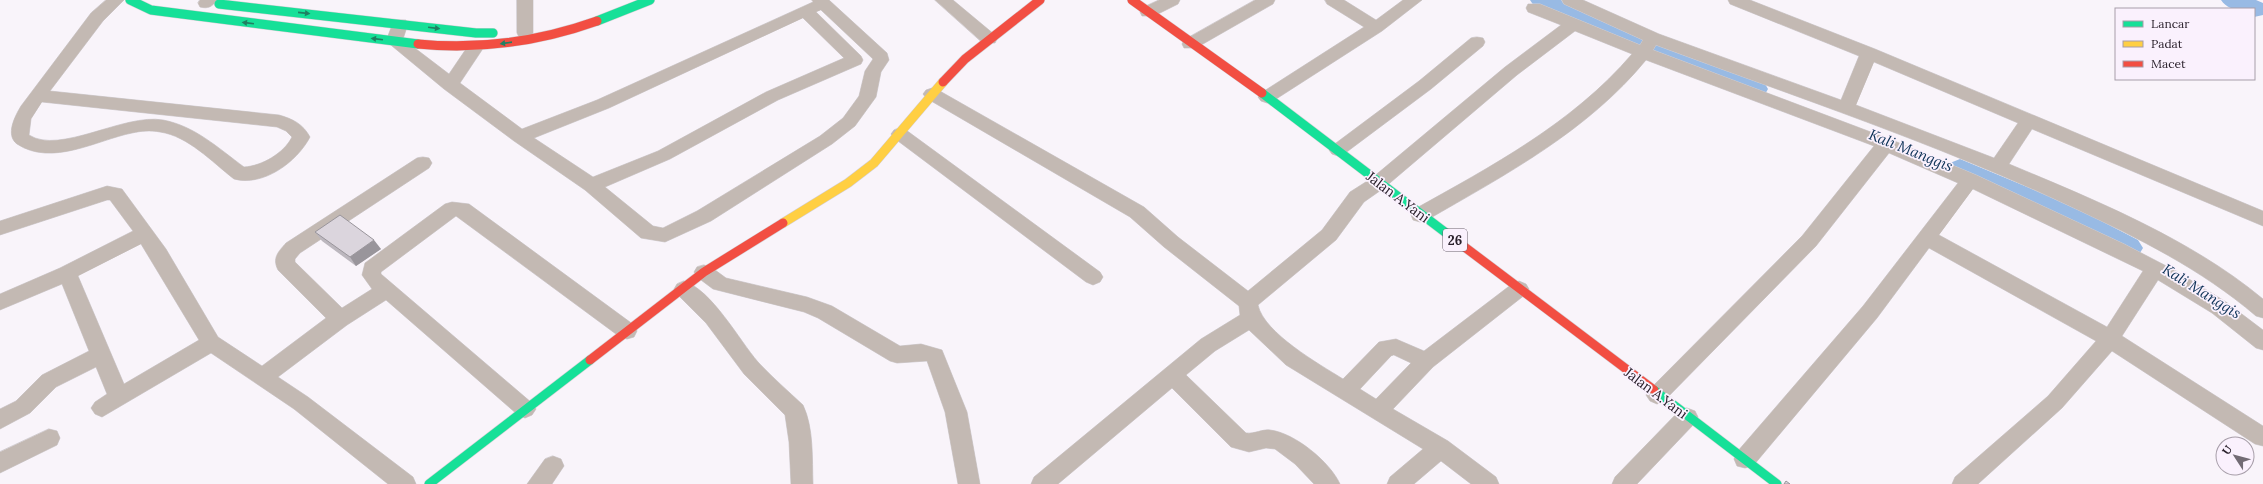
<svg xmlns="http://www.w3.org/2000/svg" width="2263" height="484" font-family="Lora,serif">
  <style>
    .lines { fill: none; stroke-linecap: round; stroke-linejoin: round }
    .river { fill: #98bae4; fill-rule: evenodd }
    .street-casing { stroke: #d3cfd4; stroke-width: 1 }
    .fast-casing { stroke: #d3cfd4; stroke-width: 10 }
    .slow-casing { stroke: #d3cfd4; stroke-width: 10 }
    .jam-casing { stroke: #d3cfd4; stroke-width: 10 }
    .street { fill: #c3b9b3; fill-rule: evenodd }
    .fast { stroke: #16e098; stroke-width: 9 }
    .slow { stroke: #ffcf43; stroke-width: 9 }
    .jam { stroke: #f24e42; stroke-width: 9 }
    .wall { fill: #bcb7be }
    .shaded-wall { fill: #99959b }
    .building { fill: #dbd5dd; stroke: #99959b }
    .oneway { fill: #208062 }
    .labels { text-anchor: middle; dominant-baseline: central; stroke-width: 3.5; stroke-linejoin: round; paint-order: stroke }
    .shield { fill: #faf1fd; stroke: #685f6b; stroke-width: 1 }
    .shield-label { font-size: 13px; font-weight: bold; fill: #2a212c }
    .street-label { font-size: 14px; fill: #2a212c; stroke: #faf1fd }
    .water-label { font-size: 15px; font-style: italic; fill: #0c3156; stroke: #faf1fd }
  </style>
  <rect width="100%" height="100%" fill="#f9f4fa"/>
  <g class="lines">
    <!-- river -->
    <path class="river" d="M 1530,0 L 1565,0 L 1639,34 L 1764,82 L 1768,89 L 1764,96 L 1754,98 L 1744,96 L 1621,46 L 1534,6 Z
      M 2221,0 L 2256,0 L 2263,3 L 2263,15 L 2254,17 L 2254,9 C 2241,9 2229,12 2221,0 Z
      M 1960,159 L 2073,206 L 2138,240 L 2143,248 L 2138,256 L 2127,260 L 2116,256 L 2051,222 L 1950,177 L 1945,170 L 1950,163 Z"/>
    <!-- street casing -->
    <g class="street-casing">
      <path id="street" d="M 106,0 L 124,0 L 103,21 L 50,91 L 279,115 C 293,119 303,124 310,137 C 297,162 263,187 234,179 C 212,162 188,136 160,132 C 150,130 141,131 132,133 C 97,140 52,167 17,144 C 5,135 15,116 21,106 L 91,13 ZM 42,102 L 277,127 L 286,131 L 292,137 C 284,153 262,166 244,167 C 218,148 195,126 163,120 C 124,113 60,155 29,135 L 31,119 Z
        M 200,0 L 217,0 C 212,7 208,9 200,7 L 198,3 Z
        M 517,0 L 533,0 L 533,33 L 531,37 L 519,37 L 517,33 Z
        M 812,0 L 829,0 L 887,53 L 889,60 L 881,72 L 876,97 L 855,126 L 832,144 L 711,221 L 665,242 L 641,238 L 585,190 L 514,141 L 444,89 L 386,41 L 394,20 L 406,20 L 408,24 L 403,39 L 449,74 L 470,43 L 482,43 L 484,47 L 460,83 L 522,129 L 597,100 L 813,2 ZM 821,10 L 873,59 L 865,71 L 859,96 L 843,118 L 820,136 L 697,211 L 663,228 L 653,226 L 605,187 L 670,159 L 778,100 L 861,64 L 863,60 L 861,56 L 816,12 ZM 803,18 L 844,58 L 766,92 L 658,151 L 593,177 L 534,138 L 609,108 Z
        M 935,0 L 953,0 L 995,35 L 997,39 L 995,43 L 983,43 Z
        M 1159,0 L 1180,0 L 1178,4 L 1154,16 L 1142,16 L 1140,12 L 1142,8 Z
        M 1255,0 L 1275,0 L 1273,4 L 1196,48 L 1184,48 L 1182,44 L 1184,40 Z
        M 1325,0 L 1344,0 L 1376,20 L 1403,0 L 1422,0 L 1382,31 L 1273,101 L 1267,103 L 1261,101 L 1258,97 L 1261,93 L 1364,27 L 1327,4 Z
        M 1562,0 L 1583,0 L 1659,34 L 1841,100 L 1859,56 L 1730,4 L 1728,0 L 1750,0 L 1875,49 L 2263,211 L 2263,226 L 2032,129 L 2009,164 C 2095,200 2191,239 2263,299 L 2263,318 L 2256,316 C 2201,269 2138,238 2074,208 C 1938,144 1796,97 1656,45 L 1653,50 L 1892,140 L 1976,175 L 2124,244 L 2176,271 L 2226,302 L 2263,330 L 2263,350 L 2256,348 L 2212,313 L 2158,280 L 2122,336 L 2263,426 L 2263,446 L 2255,444 L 2112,351 L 2062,408 L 1978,484 L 1952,484 L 1955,477 L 2048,396 L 2096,341 L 1929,248 L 1877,318 L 1753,466 L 1745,468 L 1737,466 L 1734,459 L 1737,452 L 1863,306 L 1958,183 L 1889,153 L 1816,246 L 1664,401 L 1657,404 L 1650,401 L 1646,395 L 1650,389 L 1802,236 L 1874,146 L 1646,60 C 1588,131 1505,175 1427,220 L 1420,222 L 1413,220 L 1411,215 L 1413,210 C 1492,166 1573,123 1632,54 L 1575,31 L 1517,75 L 1384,188 L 1364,202 L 1336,240 L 1258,305 C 1264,333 1319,364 1343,379 L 1379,342 L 1396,339 L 1424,351 L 1512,284 L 1519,281 L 1526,284 L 1529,289 L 1526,294 L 1433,367 L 1393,409 L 1448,441 L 1496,477 L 1499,484 L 1471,484 L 1441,461 L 1414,484 L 1387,484 L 1390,477 L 1423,449 L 1286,365 L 1249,330 L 1215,351 L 1186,375 L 1246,433 C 1255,434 1262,429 1270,430 C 1295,433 1330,462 1340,484 L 1314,484 L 1295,464 L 1275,449 L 1266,448 L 1249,452 L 1231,447 L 1172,388 L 1058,484 L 1031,484 L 1034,477 L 1201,339 L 1240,315 L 1239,306 L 1164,247 L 1130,217 L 926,98 L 923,94 L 926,90 L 932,88 L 938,90 L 1144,207 L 1178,237 L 1248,291 L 1322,230 L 1350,192 L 1372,178 L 1505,67 L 1561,25 L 1528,12 L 1526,8 L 1528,4 L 1540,4 L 1640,45 L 1643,40 L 1564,4 ZM 1874,62 L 2018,123 L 1994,158 L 1856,105 ZM 1973,189 L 2143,271 L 2107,327 L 1939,235 ZM 1394,355 L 1411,363 L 1376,399 L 1360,389 L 1391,356 Z
        M 1477,37 L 1483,38 L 1485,42 L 1483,46 L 1431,89 L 1344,154 L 1338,156 L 1332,154 L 1329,150 L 1332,146 L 1419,81 L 1471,38 Z
        M 900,128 L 906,130 L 1100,272 L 1103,277 L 1100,282 L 1093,285 L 1086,282 L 894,138 L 891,134 L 894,130 Z
        M 423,157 L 429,158 L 432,163 L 429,168 L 300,253 L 295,259 L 295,262 L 342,308 L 372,289 L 362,275 L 365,263 L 445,204 L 452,202 L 469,204 L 634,325 L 637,331 L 634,337 L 627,339 L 620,337 L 456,216 L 381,272 L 381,274 L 532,403 L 536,409 L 532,415 L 525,418 L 518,415 L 386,300 L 347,325 L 278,377 L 308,397 L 413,477 L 416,484 L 388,484 L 294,409 L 211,353 L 102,417 L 95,414 L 91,408 L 95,402 L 107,394 L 96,367 L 56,387 L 30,413 L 0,429 L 0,409 L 16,401 L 42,375 L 89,351 L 62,284 L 0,310 L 0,294 L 60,268 L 133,231 L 110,200 L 107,200 L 0,235 L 0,221 L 107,186 L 122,189 L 166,249 L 218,337 L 262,366 L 326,318 L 278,270 C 272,258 278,252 286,243 L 417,158 ZM 141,244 L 199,340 L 124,384 L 78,276 Z
        M 704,265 L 711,267 L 726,278 L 807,297 L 832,306 L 900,346 L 921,344 L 942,350 L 967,412 L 980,484 L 958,484 L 945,412 L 927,361 L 897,363 L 890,361 L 818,318 L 804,312 L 713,289 L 697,277 L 694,272 L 697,267 Z
        M 684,281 C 712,290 739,340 758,362 C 772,377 788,391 803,405 C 814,428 812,459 813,484 L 791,484 L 789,442 L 785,415 L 744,374 L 706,323 L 677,294 L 674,289 L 677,284 Z
        M 1687,408 L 1695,411 L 1698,417 L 1695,423 L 1637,484 L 1612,484 L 1615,477 L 1679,411 Z
        M 49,429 L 57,431 L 60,438 L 57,445 L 0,473 L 0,452 Z
        M 553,456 L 561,459 L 564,466 L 552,484 L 527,484 L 545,459 Z"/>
    </g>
    <!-- fast casing -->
    <g class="fast-casing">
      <path id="fast" d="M 130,0 L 151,10 L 418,44
        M 219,4 L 476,33 L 493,33
        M 597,21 L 650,0
        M 1262,93 L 1454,239
        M 1654,390 L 1777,484
        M 429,484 L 590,360"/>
    </g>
    <!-- slow casing -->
    <g class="slow-casing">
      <path id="slow" d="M 783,223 L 848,183 L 874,163 L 943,82"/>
    </g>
    <!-- jam casing -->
    <g class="jam-casing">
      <path id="jam" d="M 1132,0 L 1262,93
        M 418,44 C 480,50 538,42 597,21
        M 943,82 L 965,59 L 1040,0
        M 1454,239 L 1654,390
        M 590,360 L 704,272 L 783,223"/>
    </g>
    <!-- street -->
    <use href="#street" class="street"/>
    <!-- fast -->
    <use href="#fast" class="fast"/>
    <!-- slow -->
    <use href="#slow" class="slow"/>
    <!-- jam -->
    <use href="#jam" class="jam"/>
  </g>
  <!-- wall -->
  <path class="wall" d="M 315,232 L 381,249 L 356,266 L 322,241 Z"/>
  <!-- shaded-wall -->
  <path class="shaded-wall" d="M 374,240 L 381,249 L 356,266 L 350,257 Z"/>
  <!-- building -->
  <path class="building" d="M 340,215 L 374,240 L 350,257 L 315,232 Z
    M 1786,481 L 1790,484 L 1784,484 Z"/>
  <!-- one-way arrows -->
  <defs><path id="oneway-solid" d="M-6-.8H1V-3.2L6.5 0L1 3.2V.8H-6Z"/></defs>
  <g class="oneway">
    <use href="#oneway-solid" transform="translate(304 13) rotate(6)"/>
    <use href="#oneway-solid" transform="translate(248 23) rotate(-173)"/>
    <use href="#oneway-solid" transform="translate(434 28) rotate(7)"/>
    <use href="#oneway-solid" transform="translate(377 39) rotate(-173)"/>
    <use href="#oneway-solid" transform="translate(506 43) rotate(172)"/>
  </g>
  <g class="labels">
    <!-- shield labels -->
    <rect class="shield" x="1443" y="229" width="24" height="22" rx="3"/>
    <g class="shield-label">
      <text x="1455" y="240">26</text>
    </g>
    <!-- street labels -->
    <g class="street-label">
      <text transform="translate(1398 197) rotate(37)">Jalan A.Yani</text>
      <text transform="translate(1656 393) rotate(37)">Jalan A.Yani</text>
    </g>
    <!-- water labels -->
    <g class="water-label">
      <text transform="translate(1911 150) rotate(22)">Kali Manggis</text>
      <text transform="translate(2202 291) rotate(32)">Kali Manggis</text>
    </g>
  </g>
  <!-- legend -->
  <rect x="2115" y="8" width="140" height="72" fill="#faf1fd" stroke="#a79ea9"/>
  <rect x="2123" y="21" width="20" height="6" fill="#16e098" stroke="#a79ea9"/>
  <text x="2151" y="28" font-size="12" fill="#2a212c">Lancar</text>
  <rect x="2123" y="41" width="20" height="6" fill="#ffcf43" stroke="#a79ea9"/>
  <text x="2151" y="48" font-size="12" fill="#2a212c">Padat</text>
  <rect x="2123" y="61" width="20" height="6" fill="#f24e42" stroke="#a79ea9"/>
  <text x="2151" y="68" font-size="12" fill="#2a212c">Macet</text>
  <!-- north arrow -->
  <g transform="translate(2235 456) rotate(306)"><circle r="19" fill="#faf1fd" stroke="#a79ea9"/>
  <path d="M0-3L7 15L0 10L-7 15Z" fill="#726b74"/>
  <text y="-6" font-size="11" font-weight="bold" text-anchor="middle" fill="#2a212c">U</text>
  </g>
</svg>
